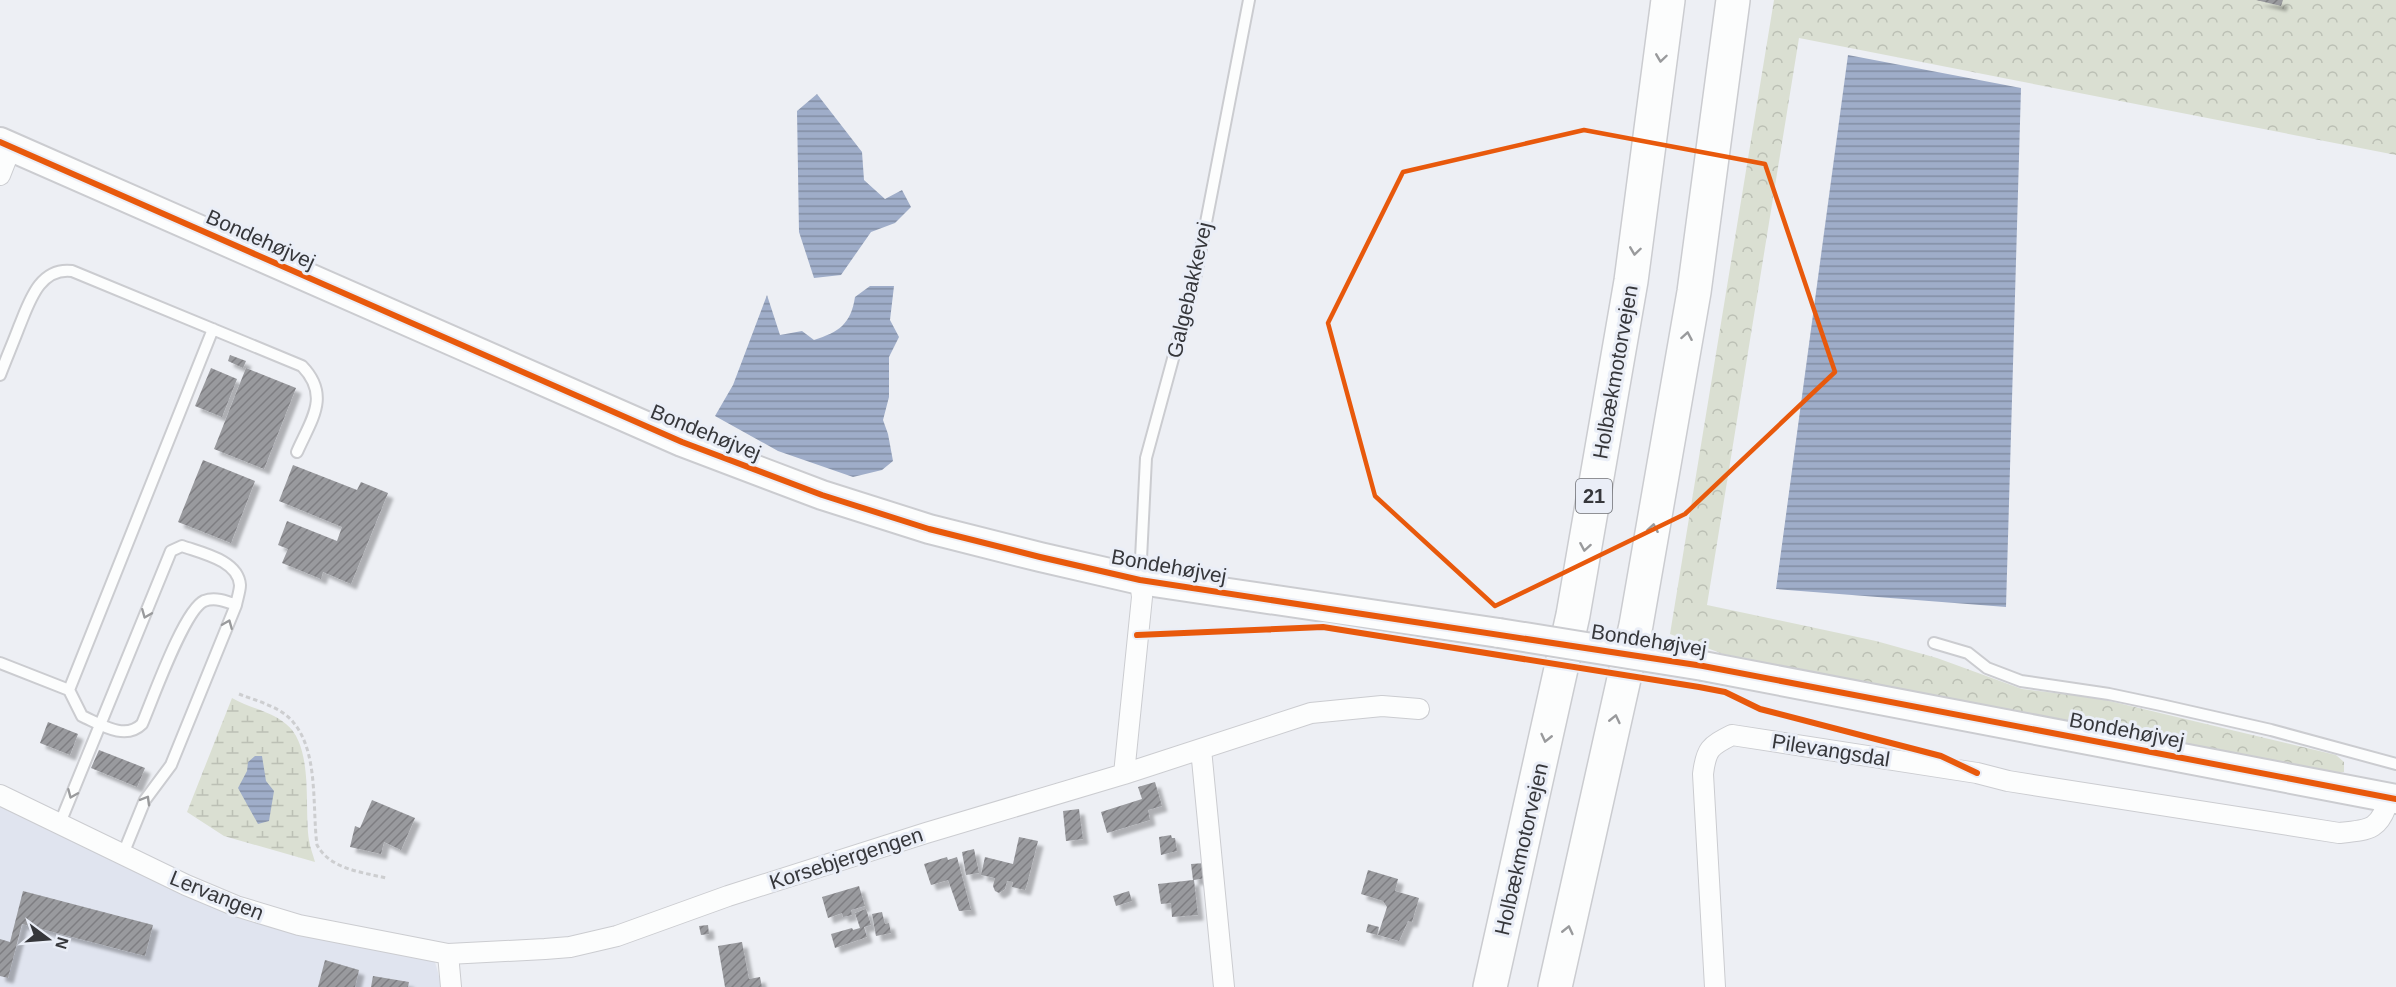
<svg xmlns="http://www.w3.org/2000/svg" width="2396" height="987" font-family="Arial,sans-serif">
  <style>
    .built { fill: #e0e4ef }
    .forest { fill: url(#forest-crowns) }
    .wetland { fill: url(#wetland-marsh) }
    .water { fill: url(#water-rules) }
    .building { fill: url(#building-hatch); filter: url(#shadow) }
    .lines { fill: none; stroke-linecap: round; stroke-linejoin: round }
    .lane-casing { stroke: #cbccd0; stroke-width: 14 }
    .street-casing { stroke: #cbccd0; stroke-width: 22 }
    .secondary-casing { stroke: #cbccd0; stroke-width: 32 }
    .highway-casing { stroke: #cbccd0; stroke-width: 36 }
    .path { stroke: #cdced0; stroke-width: 3; stroke-dasharray: 4.5 3; stroke-linecap: butt }
    .lane { stroke: #fcfdfd; stroke-width: 10 }
    .street { stroke: #fcfdfd; stroke-width: 20 }
    .secondary { stroke: #fcfdfd; stroke-width: 28 }
    .highway { stroke: #fcfdfd; stroke-width: 33 }
    .secondary-bridge-casing { stroke: #cbccd0; stroke-width: 32; stroke-linecap: butt }
    .secondary-bridge { stroke: #fcfdfd; stroke-width: 28 }
    .cycleway-casing { stroke: #eaeef7; stroke-width: 10 }
    .cycleway { stroke: #e8590c; stroke-width: 6 }
    .oneway { stroke: #999a9c }
    .marked { fill: none; stroke: #e8590c; stroke-width: 4.5; stroke-linejoin: round }
    .labels { text-anchor: middle; dominant-baseline: central; stroke-width: 6; stroke-linejoin: round; paint-order: stroke }
    .shield { fill: #eaeef7; stroke: #6c6e73; stroke-width: 1.5 }
    .shield-label { font-size: 20px; font-weight: bold; fill: #36373b }
    .street-label { font-size: 21px; fill: #36373b; stroke: #eaeef7 }
  </style>
  <defs>
    <pattern id="forest-crowns" width="20" height="18" patternUnits="userSpaceOnUse" patternTransform="scale(1.5)"><rect width="20" height="18" fill="#dadfd2"/><path d="M2 6a3 3 0 1 1 6 0M12 15a3 3 0 1 1 6 0" fill="none" stroke="#bcc0b5"/></pattern>
    <pattern id="wetland-marsh" width="20" height="14" patternUnits="userSpaceOnUse" patternTransform="scale(1.5)"><rect width="20" height="14" fill="#dadfd2"/><path d="M1 5h8M5 5V1M11 12h8M15 12V8" fill="none" stroke="#bcc0b5"/></pattern>
    <pattern id="water-rules" width="6" height="5" patternUnits="userSpaceOnUse" patternTransform="scale(1.5)"><rect width="6" height="5" fill="#9fadc9"/><path d="M0 2.5h6" fill="none" stroke="#828ea4"/></pattern>
    <pattern id="building-hatch" width="6" height="6" patternUnits="userSpaceOnUse" patternTransform="scale(1.5)"><rect width="6" height="6" fill="#999a9e"/><path d="M-1 1l2-2M0 6l6-6M5 7l2-2" fill="none" stroke="#7e7e82"/></pattern>
    <filter id="shadow"><feDropShadow dx="5.5" dy="5.5" stdDeviation="1.5" flood-color="#0004"/></filter>
  </defs>
  <rect width="100%" height="100%" fill="#edeff4"/>
  <!-- built -->
  <path class="built" d="M 0,804 L 142,869 L 420,952 L 435,962 L 442,987 L 0,987 Z"/>
  <!-- forest -->
  <path class="forest" d="M 1774,0 L 2396,0 L 2396,155 L 1799,38 L 1707,605 L 1876,641 L 1937,658 L 2022,689 L 2097,698 L 2336,755 L 2344,762 L 2344,772 L 2336,773 L 2011,712 L 1723,654 L 1670,634 Z"/>
  <!-- wetland -->
  <path class="wetland" d="M 232,698 C 249,708 271,711 286,724 C 314,746 304,808 309,840 C 310,847 313,855 315,862 L 224,836 L 187,812 Z"/>
  <!-- water -->
  <path class="water" d="M 1848,55 L 2021,88 L 2006,607 L 1776,589 Z
    M 817,94 L 862,152 L 864,180 L 885,199 L 902,190 L 911,207 L 895,223 L 871,232 L 841,275 L 814,278 L 799,232 L 797,111 Z
    M 870,286 L 894,286 L 890,320 L 899,337 L 889,357 L 889,397 L 883,420 L 888,434 L 893,461 L 882,470 L 853,477 L 778,451 L 715,416 L 733,385 L 767,295 L 780,335 L 802,331 L 814,340 C 839,332 851,324 855,297 Z
    M 255,756 L 262,756 L 266,781 L 274,791 L 269,821 L 258,824 L 238,788 L 247,771 L 248,762 Z"/>
  <!-- building -->
  <path class="building" d="M 2256,0 L 2283,0 L 2281,6 Z
    M 230,355 L 246,361 L 243,368 L 228,361 Z
    M 211,368 L 237,379 L 222,417 L 195,406 Z
    M 246,368 L 296,388 L 264,469 L 214,449 Z
    M 203,460 L 255,481 L 231,543 L 178,522 Z
    M 293,465 L 357,490 L 361,482 L 388,493 L 351,584 L 323,572 L 321,579 L 282,563 L 288,549 L 278,545 L 287,521 L 337,541 L 342,527 L 279,501 Z
    M 48,722 L 78,734 L 70,755 L 40,743 Z
    M 99,750 L 145,768 L 137,787 L 91,768 Z
    M 1155,782 L 1162,806 L 1148,810 L 1150,820 L 1107,833 L 1101,812 L 1142,799 L 1138,787 Z
    M 372,800 L 415,818 L 401,850 L 384,842 L 381,854 L 350,847 L 355,826 L 360,828 Z
    M 1079,809 L 1083,839 L 1066,841 L 1063,811 Z
    M 1171,835 L 1172,838 L 1175,838 L 1177,851 L 1161,855 L 1159,837 Z
    M 1019,837 L 1038,841 L 1027,884 L 1025,890 L 1012,887 L 1013,882 L 1007,881 L 1005,889 L 999,893 L 995,891 L 993,886 L 995,878 L 981,875 L 985,857 L 1013,864 Z
    M 974,849 L 979,873 L 966,875 L 962,852 Z
    M 947,857 L 948,860 L 957,857 L 971,910 L 959,911 L 948,880 L 931,885 L 924,864 Z
    M 1205,863 L 1206,878 L 1194,880 L 1198,915 L 1172,917 L 1171,903 L 1161,904 L 1158,884 L 1193,880 L 1191,864 Z
    M 1368,870 L 1398,879 L 1395,891 L 1419,898 L 1412,922 L 1408,921 L 1399,941 L 1378,935 L 1387,907 L 1383,901 L 1361,894 Z
    M 859,886 L 865,906 L 851,910 L 852,915 L 843,917 L 842,913 L 828,918 L 822,897 Z
    M 23,891 L 153,925 L 145,956 L 22,924 L 8,978 L 0,976 L 0,939 L 10,942 Z
    M 1129,891 L 1132,901 L 1116,906 L 1113,896 Z
    M 866,909 L 871,925 L 864,927 L 867,937 L 835,948 L 831,934 L 852,928 L 853,930 L 860,928 L 855,913 Z
    M 882,912 L 885,924 L 889,923 L 891,933 L 876,936 L 872,914 Z
    M 1368,924 L 1379,927 L 1377,935 L 1366,932 Z
    M 708,925 L 709,934 L 701,935 L 699,926 Z
    M 742,942 L 749,979 L 760,977 L 762,987 L 725,987 L 718,946 Z
    M 325,960 L 359,970 L 355,987 L 318,987 Z
    M 373,976 L 409,982 L 408,987 L 371,987 Z"/>
  <g class="lines">
    <!-- lane casing -->
    <g class="lane-casing">
      <path id="lane" d="M 0,375 C 6,359 13,343 19,327 C 29,303 39,267 72,271 L 302,366 C 331,396 311,420 297,452
        M 1140,579 L 1146,458 L 1196,274 L 1249,0
        M 1934,643 L 1968,653 L 1987,668 L 2021,681 L 2109,694 L 2161,705 L 2271,730 L 2396,764
        M 0,663 L 69,690 L 213,329
        M 69,690 L 82,716 C 100,724 125,741 142,724 C 152,701 184,610 204,601 C 215,597 226,601 236,605
        M 60,823 L 171,551 L 182,546 C 201,553 238,560 240,585 C 240,591 237,599 236,605 L 171,765 L 145,800 L 123,854"/>
    </g>
    <!-- street casing -->
    <g class="street-casing">
      <path id="street" d="M 0,175 L 11,147
        M 1201,749 L 1224,987
        M 1124,774 L 1142,597 L 1140,580
        M 0,795 L 186,885 L 236,906 L 299,925 L 448,954 L 545,949 L 570,947 L 617,936 L 728,896 L 926,833 L 1124,774 L 1311,713 L 1382,706 L 1419,709
        M 448,954 L 451,987
        M 1715,987 L 1703,774 C 1706,749 1710,746 1732,735 L 1977,773 L 2008,781 L 2339,833 C 2370,830 2380,830 2389,798"/>
    </g>
    <!-- secondary casing -->
    <g class="secondary-casing">
      <path id="secondary" d="M 0,142 L 682,442 L 822,495 L 929,529 L 1040,557 L 1140,580 L 1499,633
        M 1703,666 L 2396,799"/>
    </g>
    <!-- highway casing -->
    <g class="highway-casing">
      <path id="highway" d="M 1490,987 L 1573,615 L 1631,281 L 1668,0
        M 1555,987 L 1636,625 L 1694,292 L 1733,0"/>
    </g>
    <!-- path -->
    <path class="path" d="M 239,694 C 257,701 281,707 293,722 C 319,752 312,808 317,845 C 330,869 361,872 386,878"/>
    <!-- lane -->
    <use href="#lane" class="lane"/>
    <!-- street -->
    <use href="#street" class="street"/>
    <!-- secondary -->
    <use href="#secondary" class="secondary"/>
    <!-- highway -->
    <use href="#highway" class="highway"/>
    <!-- secondary-bridge casing -->
    <g class="secondary-bridge-casing">
      <path id="secondary-bridge" d="M 1499,633 L 1703,666"/>
    </g>
    <!-- secondary-bridge -->
    <use href="#secondary-bridge" class="secondary-bridge"/>
    <!-- cycleway casing -->
    <g class="cycleway-casing">
      <path id="cycleway" d="M 0,142 L 682,442 L 822,495 L 929,529 L 1040,557 L 1140,580 L 1703,666 L 2396,799
        M 1137,635 L 1323,627 L 1699,687 L 1725,692 L 1760,709 L 1941,756 L 1977,773"/>
    </g>
    <!-- cycleway -->
    <use href="#cycleway" class="cycleway"/>
  </g>
  <!-- one-way arrows -->
  <defs><path id="oneway-chevron" d="M-2-3.5L2.5 0L-2 3.5" fill="none" stroke-width="1.6" stroke-linecap="round" stroke-linejoin="round" transform="scale(1.5)"/></defs>
  <g class="oneway">
    <use href="#oneway-chevron" transform="translate(1661 58) rotate(98)"/>
    <use href="#oneway-chevron" transform="translate(1635 251) rotate(98)"/>
    <use href="#oneway-chevron" transform="translate(1687 336) rotate(-80)"/>
    <use href="#oneway-chevron" transform="translate(1653 528) rotate(-80)"/>
    <use href="#oneway-chevron" transform="translate(1585 547) rotate(100)"/>
    <use href="#oneway-chevron" transform="translate(146 614) rotate(112)"/>
    <use href="#oneway-chevron" transform="translate(228 624) rotate(-68)"/>
    <use href="#oneway-chevron" transform="translate(1615 719) rotate(-77)"/>
    <use href="#oneway-chevron" transform="translate(1546 738) rotate(103)"/>
    <use href="#oneway-chevron" transform="translate(72 794) rotate(113)"/>
    <use href="#oneway-chevron" transform="translate(146 800) rotate(-60)"/>
    <use href="#oneway-chevron" transform="translate(1568 930) rotate(-77)"/>
  </g>
  <!-- marked area -->
  <path class="marked" d="M 1584,130 L 1765,164 L 1835,372 L 1685,514 L 1495,606 L 1375,496 L 1328,323 L 1403,172 Z"/>
  <g class="labels">
    <!-- shield labels -->
    <rect class="shield" x="1576" y="479" width="36" height="34" rx="4.5"/>
    <g class="shield-label">
      <text x="1594" y="496">21</text>
    </g>
    <!-- street labels -->
    <g class="street-label">
      <text transform="translate(261 239) rotate(24)">Bondehøjvej</text>
      <text transform="translate(1189 290) rotate(-77)">Galgebakkevej</text>
      <text transform="translate(1615 372) rotate(-80)">Holbækmotorvejen</text>
      <text transform="translate(706 432) rotate(22)">Bondehøjvej</text>
      <text transform="translate(1169 566) rotate(10)">Bondehøjvej</text>
      <text transform="translate(1649 640) rotate(9)">Bondehøjvej</text>
      <text transform="translate(2127 730) rotate(11)">Bondehøjvej</text>
      <text transform="translate(1831 750) rotate(9)">Pilevangsdal</text>
      <text transform="translate(1521 849) rotate(-77)">Holbækmotorvejen</text>
      <text transform="translate(846 858) rotate(-18)">Korsebjergengen</text>
      <text transform="translate(217 895) rotate(22)">Lervangen</text>
    </g>
  </g>
  <!-- north arrow -->
  <g transform="translate(48 939) rotate(106)" stroke="#eaeef7" stroke-width="4.5" paint-order="stroke">
  <path d="M0-4.5L10 22L0 15L-10 22Z" fill="#36373b"/>
  <text y="-9" font-size="16" font-weight="bold" text-anchor="middle" fill="#36373b">N</text>
  </g>
</svg>
